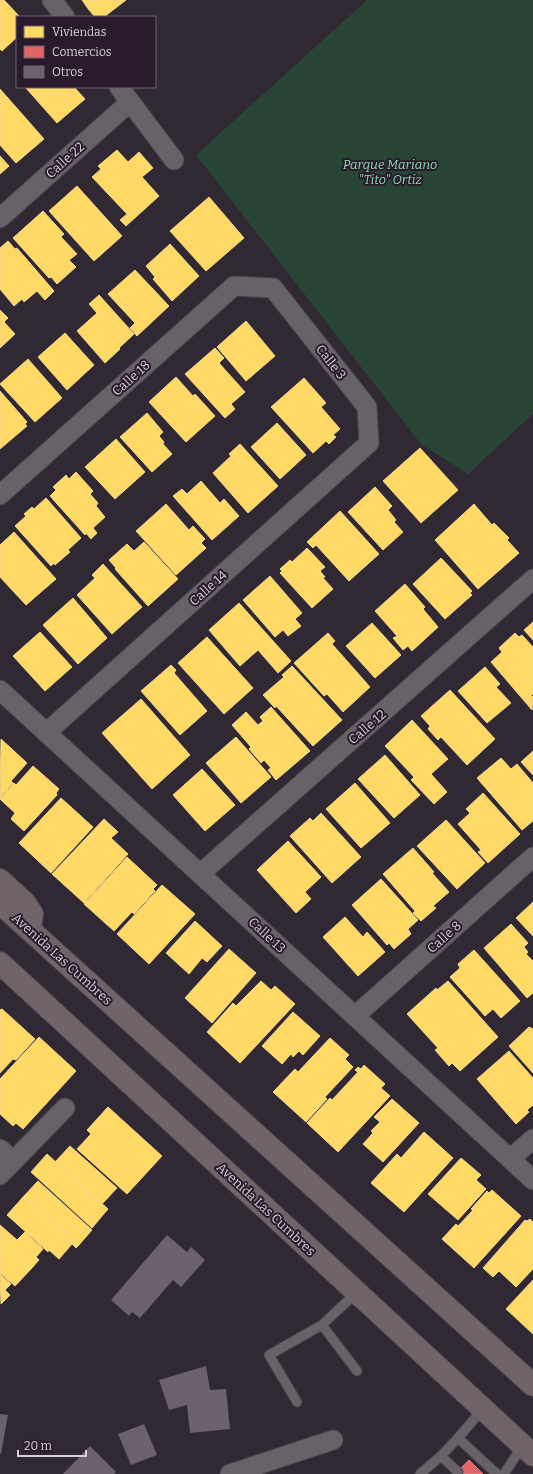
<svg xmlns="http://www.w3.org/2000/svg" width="533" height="1474" font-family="Bitter,serif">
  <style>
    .green { fill: #284536 }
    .homes { fill: #ffd966; stroke: #f4d689 }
    .shops { fill: #e06666; stroke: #de8589 }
    .building { fill: #6c626e }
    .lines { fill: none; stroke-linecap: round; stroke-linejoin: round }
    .lane-casing { stroke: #4b434c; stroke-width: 11 }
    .street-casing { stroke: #4b434c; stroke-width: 21 }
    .highway-casing { stroke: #4b434c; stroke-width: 24 }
    .lane { stroke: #676168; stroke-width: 9 }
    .street { stroke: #676168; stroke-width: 19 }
    .highway { stroke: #706468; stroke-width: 22 }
    .labels { text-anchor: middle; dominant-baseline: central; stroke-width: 4; stroke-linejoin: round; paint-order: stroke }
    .street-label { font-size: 13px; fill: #d9ceda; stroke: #2a1b2c }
    .park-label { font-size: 13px; font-style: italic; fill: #86ddae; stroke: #2a1b2c }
  </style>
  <rect width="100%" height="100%" fill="#302832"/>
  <!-- green -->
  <path class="green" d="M 367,0 L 533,0 L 533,414 L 468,474 L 421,444 L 196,155 Z"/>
  <!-- homes -->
  <path class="homes" d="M 0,0 L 4,0 L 20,17 L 17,17 L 17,37 L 2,51 L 0,49 Z
    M 82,0 L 101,0 L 89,10 Z
    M 101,0 L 126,0 L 104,17 L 95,17 L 89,10 Z
    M 25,87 L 74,87 L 85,99 L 57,123 Z
    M 0,89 L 44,139 L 16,163 L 0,145 Z
    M 117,150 L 128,162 L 139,152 L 153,168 L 142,177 L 159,196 L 126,226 L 120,220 L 127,214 L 92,177 L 101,169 L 98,166 Z
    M 0,156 L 9,166 L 0,174 Z
    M 77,186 L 122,236 L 94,261 L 49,211 Z
    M 209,197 L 244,238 L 206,271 L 170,231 Z
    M 43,211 L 64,234 L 61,237 L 77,254 L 69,260 L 76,267 L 57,284 L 51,277 L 49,278 L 13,238 Z
    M 8,241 L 15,249 L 17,248 L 54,291 L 45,300 L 37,291 L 24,302 L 22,299 L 14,306 L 0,289 L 0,248 Z
    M 170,244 L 199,276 L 172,301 L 153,279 L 155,277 L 146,266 Z
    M 135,270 L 169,306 L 137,336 L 130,328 L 135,323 L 108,294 Z
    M 99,295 L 134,334 L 119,348 L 120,349 L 105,363 L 77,331 L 97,313 L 89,304 Z
    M 0,310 L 8,318 L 4,322 L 15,334 L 0,348 Z
    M 246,321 L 275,356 L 246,381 L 217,347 Z
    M 65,333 L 94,365 L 67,390 L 38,357 Z
    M 215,348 L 224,358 L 219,363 L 245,392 L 231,404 L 235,409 L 225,418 L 185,374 Z
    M 28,359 L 62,398 L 35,422 L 0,384 Z
    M 176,377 L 193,396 L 195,394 L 215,416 L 186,442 L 149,402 Z
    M 304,378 L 326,403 L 321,407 L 340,429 L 333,435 L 336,437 L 329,444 L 326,441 L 313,453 L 271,407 Z
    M 0,391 L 27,422 L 25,424 L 27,426 L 0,449 Z
    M 147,413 L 163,432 L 159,436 L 164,442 L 163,444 L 172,454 L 152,472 L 120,437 Z
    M 277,423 L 306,455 L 280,479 L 251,447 Z
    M 116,439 L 145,472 L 115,499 L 85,467 Z
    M 240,444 L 278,486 L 248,513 L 213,473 L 231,456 L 229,454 Z
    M 420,448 L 458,490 L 421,523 L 383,481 Z
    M 76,472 L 93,491 L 90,494 L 98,503 L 96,506 L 105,517 L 93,528 L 97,533 L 91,539 L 86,533 L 85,535 L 50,496 L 56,490 L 53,487 L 66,475 L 69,479 Z
    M 201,481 L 220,503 L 224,499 L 239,516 L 212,540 L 173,496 L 182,489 L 187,494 Z
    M 375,487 L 392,506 L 388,510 L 396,520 L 394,522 L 403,532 L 383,550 L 348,512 Z
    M 46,498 L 81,538 L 68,550 L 70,552 L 55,565 L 54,563 L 51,566 L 15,526 L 26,516 L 24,514 L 32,507 L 34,509 Z
    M 166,504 L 189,530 L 193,526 L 205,539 L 201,543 L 206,548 L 176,575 L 136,531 Z
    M 474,504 L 492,525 L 494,523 L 509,538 L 507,540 L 519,553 L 478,589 L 435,540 Z
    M 340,511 L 379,554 L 349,581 L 316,545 L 313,548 L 307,542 Z
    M 14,532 L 56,579 L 26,605 L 0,577 L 0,545 Z
    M 144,542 L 178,579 L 148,606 L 115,569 L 116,568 L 109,560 L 127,544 L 134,551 Z
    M 307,548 L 325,567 L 320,571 L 325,577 L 323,578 L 333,589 L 312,608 L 280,573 L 282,571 L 280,569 L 290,560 L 292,562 Z
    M 441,558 L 472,591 L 470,593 L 472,595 L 445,619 L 413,584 Z
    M 103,564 L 142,607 L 112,634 L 77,595 L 95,578 L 92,575 Z
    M 270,576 L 302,613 L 295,619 L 301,626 L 288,636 L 283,630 L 275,637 L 243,600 Z
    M 405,584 L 425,607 L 423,609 L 438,627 L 412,651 L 408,646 L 403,650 L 393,638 L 397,636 L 375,611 Z
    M 73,598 L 107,638 L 78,664 L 43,625 Z
    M 239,603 L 291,661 L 278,673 L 258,650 L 240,666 L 209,630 Z
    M 533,622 L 533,640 L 524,630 Z
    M 372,623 L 401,655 L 375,678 L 346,646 Z
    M 40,632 L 72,667 L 45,691 L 13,656 Z
    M 328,633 L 335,641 L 332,644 L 370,687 L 343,712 L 327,694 L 324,696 L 294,663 Z
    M 515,633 L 519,637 L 522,635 L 533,647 L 533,694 L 531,695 L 533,697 L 532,710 L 491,662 L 502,652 L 499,648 Z
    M 207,637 L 253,688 L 224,714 L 178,663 Z
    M 171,665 L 176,670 L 174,673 L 207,711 L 180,735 L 141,691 Z
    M 292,666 L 342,720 L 313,746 L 276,706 L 275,708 L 263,695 L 284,677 L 282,675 Z
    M 485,667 L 500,684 L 496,687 L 511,703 L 487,723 L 458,691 Z
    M 450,690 L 495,739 L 467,765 L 441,737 L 438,740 L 428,729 L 430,726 L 421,716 Z
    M 141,699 L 190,755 L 152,789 L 102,733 Z
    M 271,707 L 310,751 L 276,780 L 268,770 L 271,768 L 264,760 L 261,763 L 249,749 L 251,747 L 232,725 L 246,712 L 258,725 L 263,721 L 260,717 Z
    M 412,720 L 448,759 L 431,774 L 447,792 L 434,804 L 411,780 L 414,777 L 385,746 Z
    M 236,737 L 271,777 L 241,803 L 206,763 Z
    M 1,739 L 27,763 L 11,781 L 13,783 L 0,798 Z
    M 533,751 L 533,775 L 521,762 Z
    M 385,755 L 420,795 L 394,818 L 358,779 Z
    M 501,758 L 511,769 L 517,764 L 533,783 L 533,821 L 522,830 L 477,778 Z
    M 33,766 L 59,789 L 56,793 L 57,795 L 24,831 L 11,819 L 15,813 L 0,799 L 14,783 L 16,785 Z
    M 202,769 L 235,805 L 205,831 L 173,795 Z
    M 355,783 L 390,823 L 361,848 L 326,809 Z
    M 483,793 L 520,834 L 488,863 L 478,852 L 481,850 L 458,824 L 470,813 L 466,809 Z
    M 61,798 L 93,827 L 51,873 L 19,843 Z
    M 321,813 L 361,857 L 332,883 L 290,836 L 310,818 L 313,821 Z
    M 104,819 L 118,832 L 111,838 L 128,854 L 84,903 L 52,874 Z
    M 446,820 L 485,863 L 457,889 L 417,846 Z
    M 288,841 L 321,877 L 305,892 L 311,899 L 296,913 L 257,870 Z
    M 413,848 L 434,872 L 432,873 L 449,892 L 433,906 L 436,908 L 421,921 L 413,913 L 415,911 L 383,874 Z
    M 127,857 L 157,885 L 153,889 L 155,891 L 134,914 L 132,912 L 114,931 L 84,904 Z
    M 381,879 L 418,920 L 408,929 L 411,934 L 394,949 L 389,943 L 387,945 L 352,905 Z
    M 162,885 L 195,914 L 149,964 L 117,934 Z
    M 533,902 L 533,936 L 516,918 Z
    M 345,917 L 363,937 L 367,932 L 385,952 L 358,976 L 323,937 Z
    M 195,921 L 222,946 L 207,962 L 202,958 L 189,974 L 166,953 Z
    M 511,924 L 528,943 L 524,947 L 528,952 L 526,954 L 533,961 L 533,993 L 527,998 L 484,948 Z
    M 229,949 L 256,973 L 212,1023 L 185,998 Z
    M 474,950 L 520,1001 L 501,1018 L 493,1009 L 485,1016 L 450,977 L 460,968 L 458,964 Z
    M 261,981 L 271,990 L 275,986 L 295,1004 L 240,1063 L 207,1032 L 233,1003 L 236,1006 Z
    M 448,981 L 498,1037 L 460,1071 L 452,1063 L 449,1066 L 435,1050 L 438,1048 L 407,1014 L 436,988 L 437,990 Z
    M 2,1009 L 35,1039 L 16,1060 L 13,1059 L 0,1073 L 0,1010 Z
    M 293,1012 L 320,1036 L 303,1055 L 299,1051 L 293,1057 L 291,1054 L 282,1064 L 262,1046 Z
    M 529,1027 L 533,1029 L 533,1073 L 509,1046 Z
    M 39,1037 L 76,1071 L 23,1129 L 16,1123 L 13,1126 L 0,1114 L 0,1079 Z
    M 330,1038 L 349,1055 L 345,1059 L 353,1067 L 325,1097 L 327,1099 L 306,1122 L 273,1092 L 295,1069 L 298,1072 Z
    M 509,1051 L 533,1078 L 533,1105 L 527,1110 L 529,1112 L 516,1124 L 477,1079 Z
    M 364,1065 L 385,1084 L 381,1088 L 390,1096 L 338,1152 L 307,1123 L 330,1098 L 332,1100 L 358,1072 L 355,1070 L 358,1067 L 361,1069 Z
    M 392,1099 L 419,1123 L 383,1162 L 363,1144 L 373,1133 L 371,1131 L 380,1122 L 374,1117 Z
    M 108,1107 L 162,1156 L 127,1194 L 77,1149 L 91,1134 L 87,1130 Z
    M 424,1132 L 453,1158 L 404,1212 L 371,1183 L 397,1154 L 401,1158 Z
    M 70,1146 L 117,1188 L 102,1204 L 55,1162 Z
    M 47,1154 L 108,1209 L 92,1228 L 31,1172 Z
    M 461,1158 L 481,1175 L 476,1180 L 486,1189 L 458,1220 L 428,1194 Z
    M 38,1181 L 92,1230 L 78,1246 L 24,1196 Z
    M 492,1190 L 521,1216 L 474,1268 L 442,1239 L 456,1224 L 458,1226 L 473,1210 L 471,1209 L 487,1191 L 489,1193 Z
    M 24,1196 L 78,1246 L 76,1248 L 72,1244 L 59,1259 L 49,1250 L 48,1252 L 7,1215 Z
    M 530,1219 L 533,1222 L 533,1269 L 516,1287 L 499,1271 L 493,1277 L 483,1268 L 525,1220 L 527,1221 Z
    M 0,1225 L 17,1240 L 25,1232 L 43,1249 L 36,1257 L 39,1260 L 31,1269 L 0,1241 Z
    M 0,1241 L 31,1269 L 15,1286 L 0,1273 Z
    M 0,1274 L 11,1284 L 5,1290 L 10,1295 L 1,1304 Z
    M 533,1280 L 533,1334 L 506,1309 Z"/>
  <!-- shops -->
  <path class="shops" d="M 469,1460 L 483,1474 L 455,1474 Z"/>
  <!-- building -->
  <path class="building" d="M 167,1235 L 187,1252 L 191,1247 L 205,1260 L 181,1287 L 173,1280 L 140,1318 L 132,1312 L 129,1316 L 111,1300 Z
    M 206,1366 L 210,1390 L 226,1389 L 230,1429 L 190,1433 L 187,1405 L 169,1410 L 159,1380 Z
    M 0,1414 L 8,1415 L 1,1454 L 0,1454 Z
    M 144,1424 L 157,1455 L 131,1465 L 118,1434 Z
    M 90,1446 L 116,1472 L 114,1474 L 63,1474 Z"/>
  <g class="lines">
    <!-- lane casing -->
    <g class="lane-casing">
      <path id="lane" d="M 322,1325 L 357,1371
        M 297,1402 L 269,1355 L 322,1325 L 357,1292
        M 483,1409 L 458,1438 L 497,1474
        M 458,1472 L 441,1456 L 458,1438
        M 420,1474 L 441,1456
        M 504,1474 L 523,1445"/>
    </g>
    <!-- street casing -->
    <g class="street-casing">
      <path id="street" d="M 52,0 L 65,17
        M 119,87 L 174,160
        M 0,218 L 130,102
        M 0,495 L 234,286 L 273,288 L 367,407 L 369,443 L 46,733
        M 0,690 L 533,1180
        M 200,874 L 533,579
        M 355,1016 L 533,857
        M 0,1149 L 13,1161
        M 510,1159 L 533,1139
        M 0,1175 L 65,1108
        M 230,1474 L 333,1440"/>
    </g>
    <!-- highway casing -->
    <g class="highway-casing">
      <path id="highway" d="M 0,880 L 24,902 L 32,914 L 30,929
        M 0,903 L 533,1385
        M 0,963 L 533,1455"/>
    </g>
    <!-- lane -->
    <use href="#lane" class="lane"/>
    <!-- street -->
    <use href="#street" class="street"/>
    <!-- highway -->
    <use href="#highway" class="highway"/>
  </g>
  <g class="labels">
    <!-- street labels -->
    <g class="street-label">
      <text transform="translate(65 160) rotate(-42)">Calle 22</text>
      <text transform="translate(331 362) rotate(52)">Calle 3</text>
      <text transform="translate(131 378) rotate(-42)">Calle 18</text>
      <text transform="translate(208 588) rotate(-42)">Calle 14</text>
      <text transform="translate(367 727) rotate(-41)">Calle 12</text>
      <text transform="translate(267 935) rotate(43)">Calle 13</text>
      <text transform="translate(444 937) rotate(-42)">Calle 8</text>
      <text transform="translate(62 959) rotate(42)">Avenida Las Cumbres</text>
      <text transform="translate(266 1209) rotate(43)">Avenida Las Cumbres</text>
    </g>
    <!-- park labels -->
    <g class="park-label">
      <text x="390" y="164">Parque Mariano<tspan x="390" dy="15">"Tito" Ortiz</tspan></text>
    </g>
  </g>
  <!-- legend -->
  <rect x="16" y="16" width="140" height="72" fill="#2a1b2c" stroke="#706372"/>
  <rect x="24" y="26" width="20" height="12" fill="#ffd966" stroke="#706372"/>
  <text x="52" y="36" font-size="12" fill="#d9ceda">Viviendas</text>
  <rect x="24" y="46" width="20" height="12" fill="#e06666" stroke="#706372"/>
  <text x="52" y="56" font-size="12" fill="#d9ceda">Comercios</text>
  <rect x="24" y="66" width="20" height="12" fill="#6c626e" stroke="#706372"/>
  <text x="52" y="76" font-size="12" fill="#d9ceda">Otros</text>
  <!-- scale -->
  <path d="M18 1450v6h68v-6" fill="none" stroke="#d9ceda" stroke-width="2"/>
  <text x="24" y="1450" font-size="12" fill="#d9ceda" stroke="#2a1b2c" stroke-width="3" paint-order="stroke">20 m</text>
</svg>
